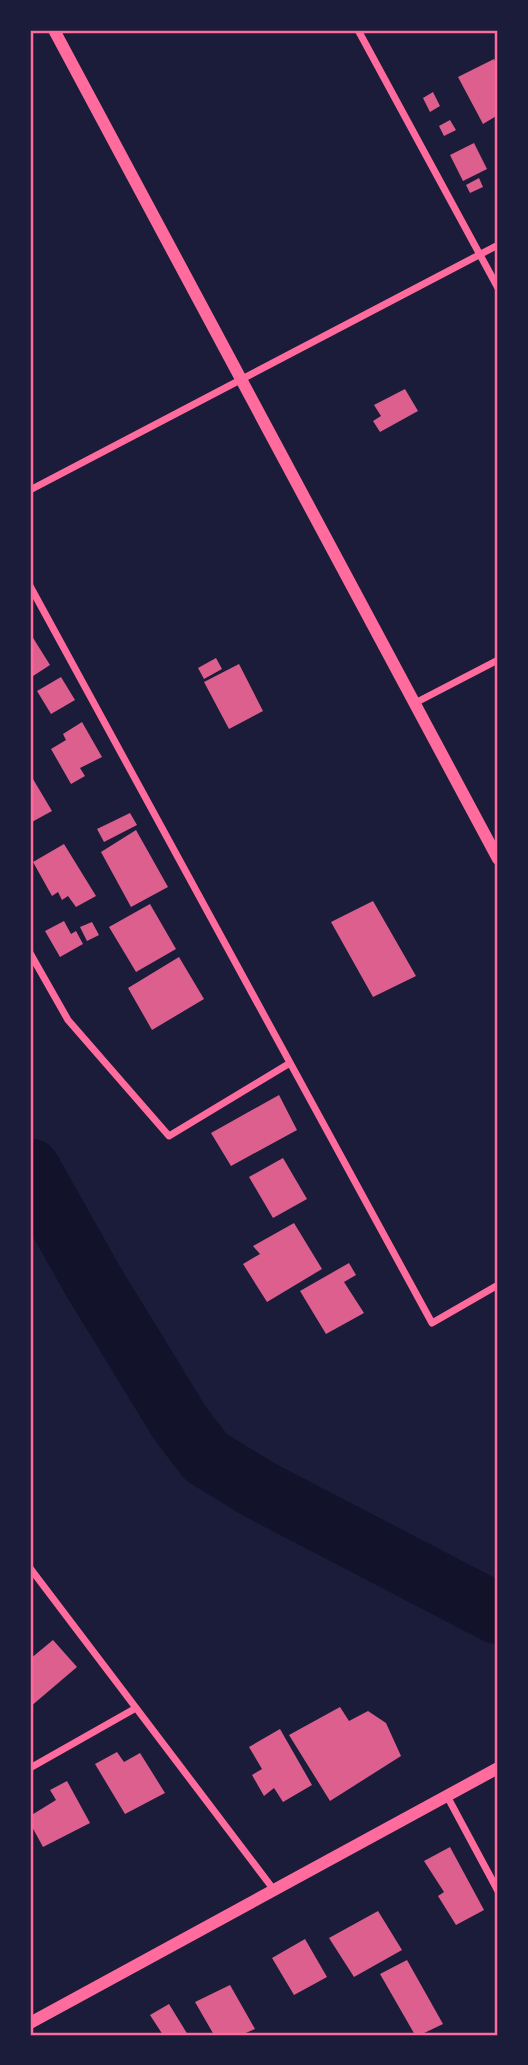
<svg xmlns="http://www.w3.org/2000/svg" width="528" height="2065" font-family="'PT Sans Narrow',sans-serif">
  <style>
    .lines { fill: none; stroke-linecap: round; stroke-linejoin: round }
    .river { stroke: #12122b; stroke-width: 61 }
    .building { fill: #dd5f8e }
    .minor { stroke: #ff6b9d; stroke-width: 7 }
    .tertiary { stroke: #ff6b9d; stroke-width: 12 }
    .neatline { fill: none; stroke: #ff6b9d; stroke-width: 2.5 }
  </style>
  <rect width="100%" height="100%" fill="#1b1b3a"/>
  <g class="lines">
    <!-- river -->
    <path class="river" d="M 30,1169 L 93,1281 L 180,1423 L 206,1457 L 258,1489 L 498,1614"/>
  </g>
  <!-- building -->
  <path class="building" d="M 494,59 L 498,67 L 498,115 L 483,124 L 458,77 Z
    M 433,92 L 440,106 L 430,112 L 423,98 Z
    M 450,120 L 456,130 L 444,136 L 439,126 Z
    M 474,143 L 487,169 L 463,181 L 450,155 Z
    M 479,178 L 483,187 L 470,193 L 466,185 Z
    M 405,389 L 418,411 L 380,432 L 373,421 L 381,416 L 374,405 Z
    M 30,633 L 50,665 L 30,678 Z
    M 216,658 L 222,669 L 204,679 L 198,668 Z
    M 239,664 L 263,711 L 229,729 L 204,682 Z
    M 61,677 L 75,700 L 51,714 L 37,691 Z
    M 82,722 L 102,757 L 80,768 L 85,776 L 71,784 L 51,749 L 66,740 L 63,734 Z
    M 30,774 L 52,811 L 30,823 Z
    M 130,813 L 137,825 L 104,842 L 97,829 Z
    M 136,830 L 168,887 L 131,907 L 101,852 Z
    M 64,844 L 96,896 L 76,907 L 68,896 L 62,900 L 58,892 L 52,896 L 33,862 Z
    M 373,901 L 416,976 L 373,997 L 331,922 Z
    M 150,904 L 176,949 L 136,972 L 109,927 Z
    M 64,921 L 71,934 L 76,931 L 83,944 L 60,957 L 45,931 Z
    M 92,922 L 99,935 L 87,941 L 80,927 Z
    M 179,957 L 204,999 L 152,1030 L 128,988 Z
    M 279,1095 L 297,1130 L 231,1166 L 211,1133 Z
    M 283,1158 L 307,1199 L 273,1218 L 249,1177 Z
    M 294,1223 L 322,1269 L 267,1302 L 243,1264 L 260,1254 L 253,1246 Z
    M 349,1263 L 356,1275 L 344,1282 L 364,1313 L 326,1334 L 300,1291 Z
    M 53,1640 L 77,1667 L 30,1707 L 30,1659 Z
    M 340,1707 L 349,1721 L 368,1711 L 386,1723 L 401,1756 L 330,1801 L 289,1735 Z
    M 280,1729 L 312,1785 L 283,1802 L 274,1788 L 264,1796 L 252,1775 L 262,1769 L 249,1747 Z
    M 117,1752 L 124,1762 L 140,1753 L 165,1793 L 125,1814 L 95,1764 Z
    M 67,1781 L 90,1823 L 43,1847 L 30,1823 L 30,1816 L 56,1800 L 50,1790 Z
    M 450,1847 L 484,1910 L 456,1925 L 438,1896 L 444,1892 L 424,1861 Z
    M 378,1911 L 402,1950 L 354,1977 L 329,1938 Z
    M 305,1939 L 327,1977 L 294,1995 L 272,1958 Z
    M 407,1960 L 443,2024 L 420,2035 L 415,2035 L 380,1974 Z
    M 230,1985 L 255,2029 L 241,2035 L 214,2035 L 195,2002 Z
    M 169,2004 L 188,2035 L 163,2035 L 150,2015 Z"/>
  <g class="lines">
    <!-- minor -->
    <path class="minor" d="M 358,30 L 498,288
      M 30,490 L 498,245
      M 30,586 L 432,1323 L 498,1285
      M 415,703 L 498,660
      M 30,953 L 68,1020 L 169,1136 L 290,1063
      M 30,1568 L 274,1890
      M 30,1768 L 136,1708
      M 447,1796 L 498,1891"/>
    <!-- tertiary -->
    <path class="tertiary" d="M 54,30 L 498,859
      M 30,2023 L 498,1768"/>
  </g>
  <!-- border -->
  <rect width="528" height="2065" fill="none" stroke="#1b1b3a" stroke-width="63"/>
  <rect x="32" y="32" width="464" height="2002" class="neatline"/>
</svg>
